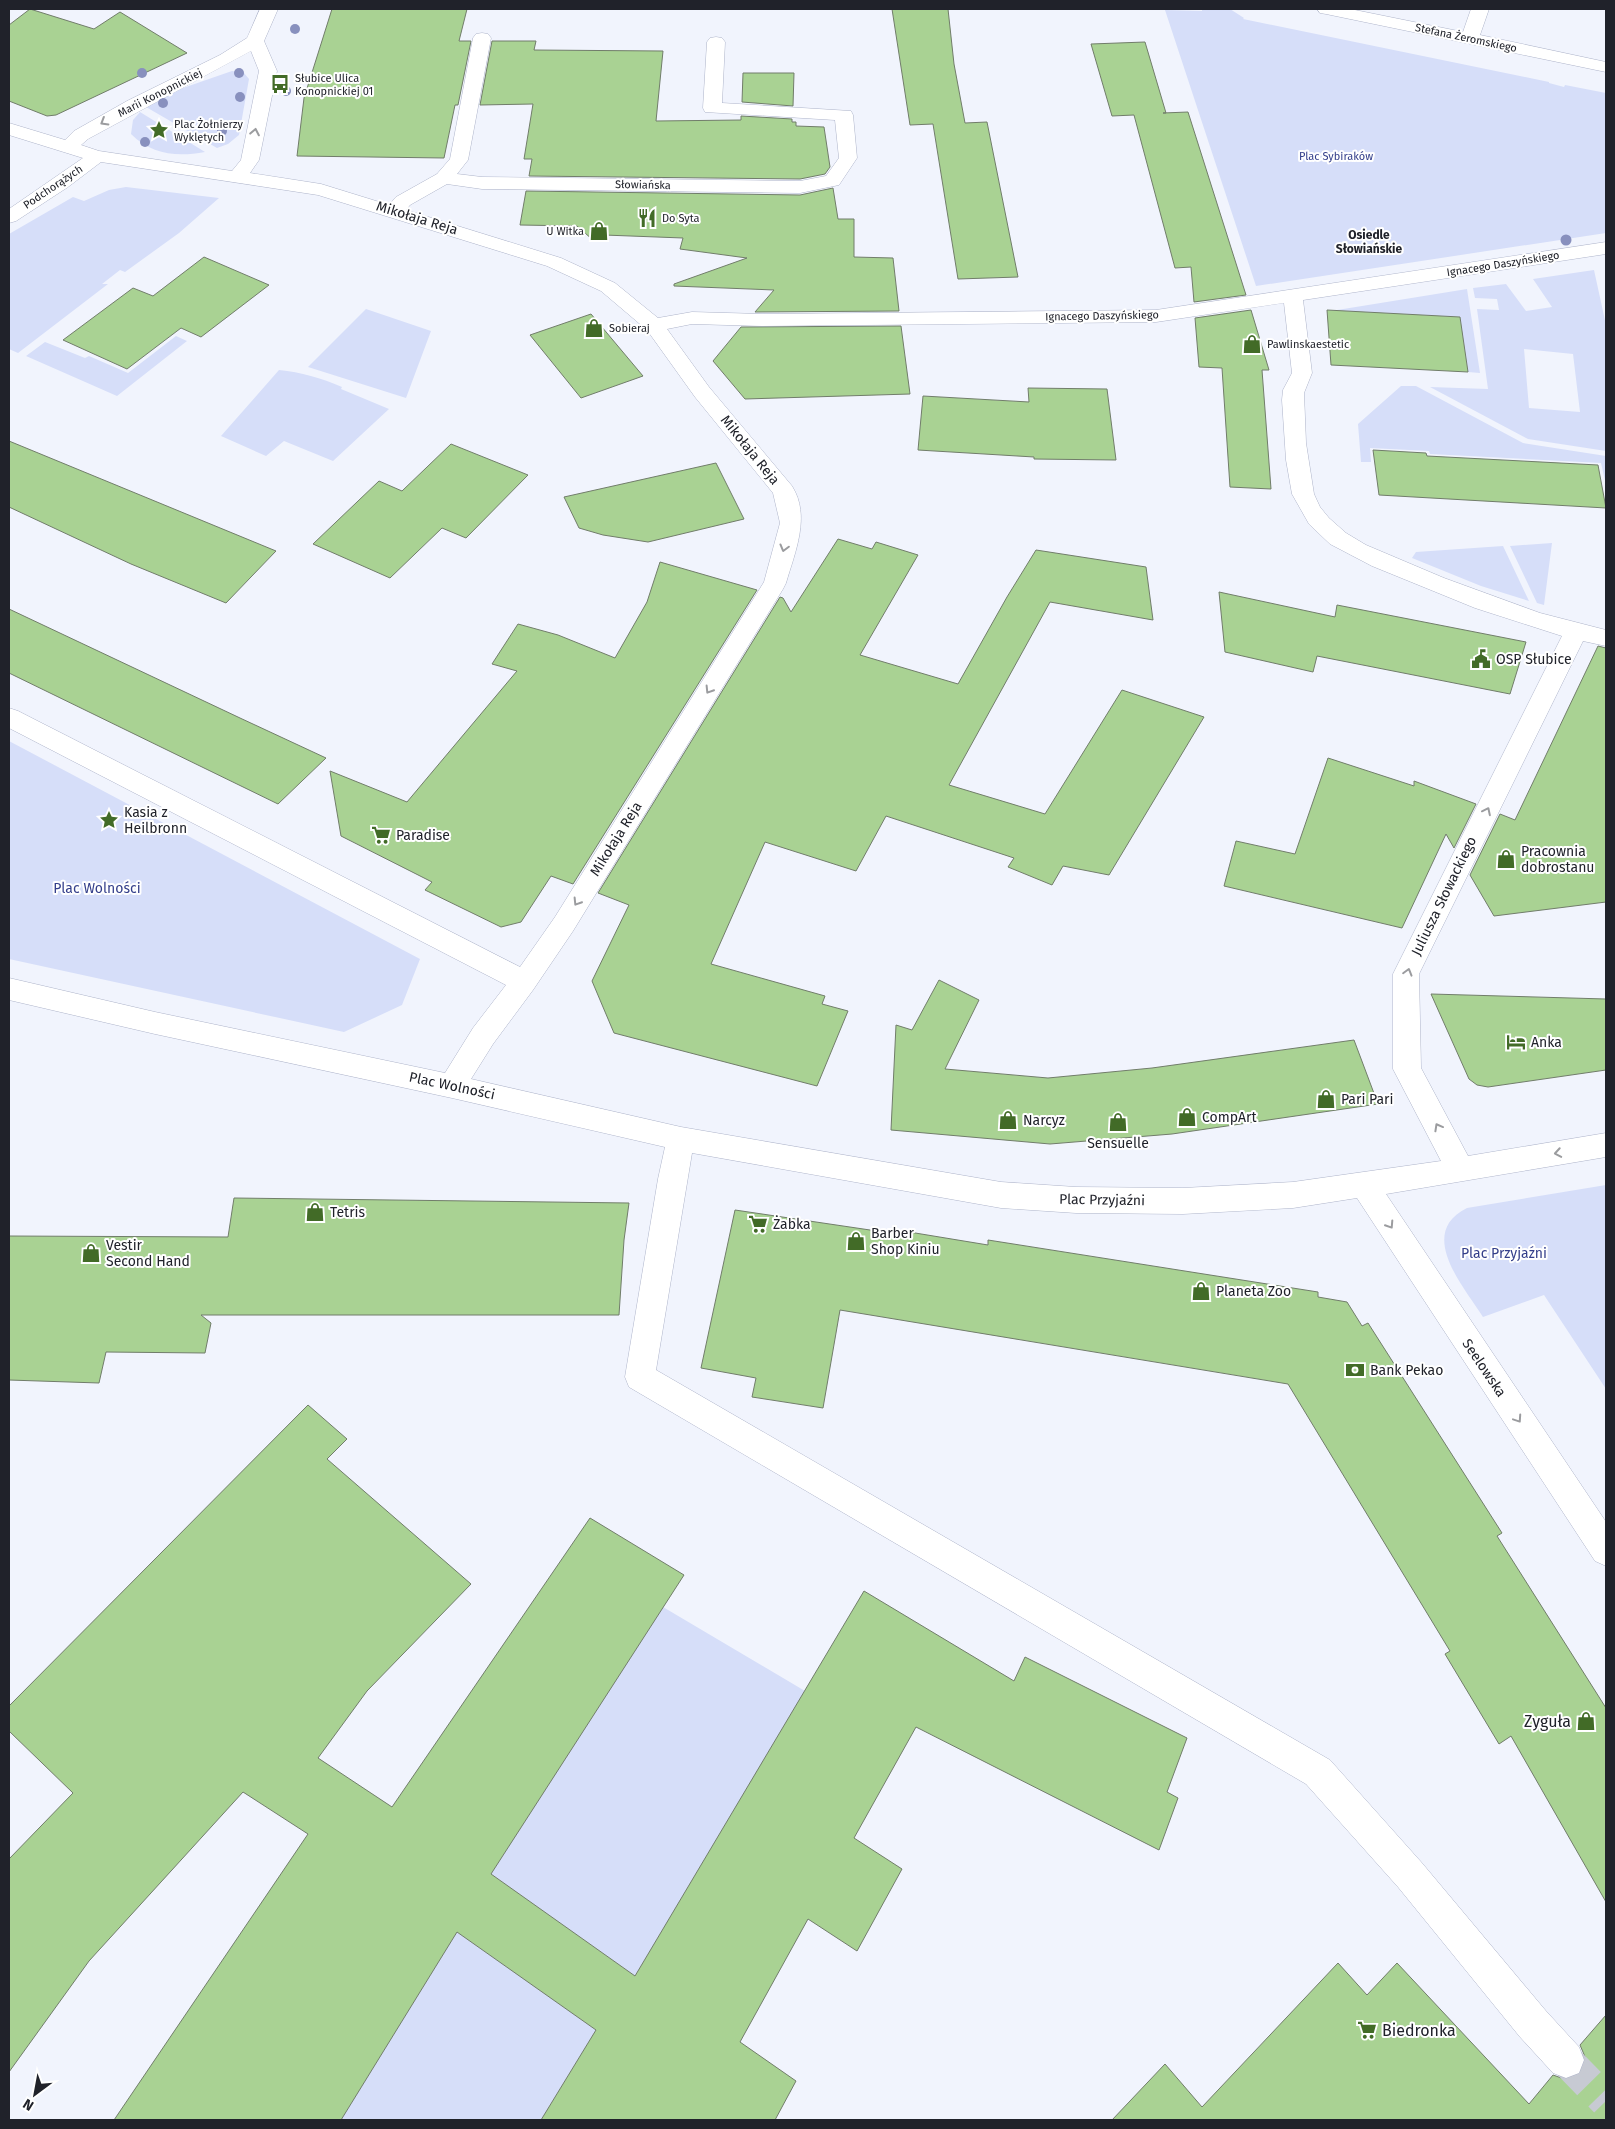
<svg xmlns="http://www.w3.org/2000/svg" width="1615" height="2129" font-family="'Fira Sans',sans-serif">
  <style>
    .green { fill: #d6def9; fill-rule: evenodd }
    .building { fill: #a9d293; stroke: #717d6a }
    .lines { fill: none; stroke-linecap: round; stroke-linejoin: round }
    .minor-tunnel { stroke: #c7cad3; stroke-width: 33; stroke-dasharray: 33 16; stroke-linecap: butt }
    .minor-casing { stroke: #aeb4ca; stroke-width: 1 }
    .minor { fill: #fff; fill-rule: evenodd }
    .tree { fill: #8890be }
    .oneway { stroke: #9b9c9f }
    .labels { text-anchor: middle; dominant-baseline: central; stroke-width: 4; stroke-linejoin: round; paint-order: stroke }
    .far-street-label { font-size: 11px; fill: #20222a; stroke: #fff }
    .far-poi-label { font-size: 11px; fill: #20222a; stroke: #fff; text-anchor: start }
    .far-park-label { font-size: 11px; fill: #333e8a; stroke: #fff }
    .far-neighbourhood-label { font-size: 12px; font-weight: bold; fill: #20222a; stroke: #fff }
    .street-label { font-size: 14px; fill: #20222a; stroke: #fff }
    .poi-label { font-size: 14px; fill: #20222a; stroke: #fff; text-anchor: start }
    .park-label { font-size: 14px; fill: #333e8a; stroke: #fff }
    .near-poi-label { font-size: 16px; fill: #20222a; stroke: #fff; text-anchor: end }
  </style>
  <rect width="100%" height="100%" fill="#f1f4fd"/>
  <!-- green -->
  <path class="green" d="M 1202,9 L 1230,9 L 1244,18 L 1243,19 L 1549,82 L 1549,83 L 1564,87 L 1565,85 L 1606,93 L 1606,233 L 1256,286 L 1165,10 L 1202,11 Z
    M 232,71 L 244,73 L 249,79 L 239,135 L 228,144 L 217,148 L 146,107 L 183,88 Z
    M 140,112 L 205,152 C 177,157 152,155 131,134 L 133,120 Z
    M 126,187 L 219,198 L 179,233 L 125,272 L 120,270 L 102,284 L 108,284 L 18,353 L 9,349 L 9,234 L 73,197 L 84,201 L 109,190 Z
    M 1594,270 L 1606,325 L 1606,451 L 1528,439 L 1430,387 L 1488,389 L 1477,309 L 1499,310 L 1497,299 L 1475,298 L 1473,288 L 1506,284 L 1526,311 L 1552,307 L 1533,279 ZM 1524,349 L 1573,354 L 1580,412 L 1529,408 Z
    M 1467,289 L 1480,373 L 1468,372 L 1459,317 L 1331,311 Z
    M 366,309 L 431,331 L 406,398 L 308,367 Z
    M 176,336 L 187,341 L 117,396 L 26,356 L 45,342 L 85,358 L 89,356 L 128,373 Z
    M 279,370 C 301,372 321,378 342,387 L 341,389 L 389,409 L 333,461 L 284,441 L 266,456 L 221,436 Z
    M 1401,386 L 1416,386 L 1523,443 L 1606,456 L 1606,485 L 1601,463 L 1430,454 L 1429,451 L 1370,448 L 1371,462 L 1361,462 L 1358,424 Z
    M 1552,543 L 1544,605 L 1537,603 L 1510,546 Z
    M 1503,546 L 1529,601 L 1481,586 L 1412,558 L 1416,552 Z
    M 9,741 L 420,959 L 402,1005 L 344,1032 L 9,959 Z
    M 1606,1185 L 1606,1389 L 1544,1295 L 1483,1317 C 1464,1287 1416,1233 1467,1208 Z
    M 663,1607 L 805,1691 L 635,1976 L 491,1874 Z
    M 457,1932 L 596,2030 L 541,2120 L 341,2120 Z"/>
  <!-- building -->
  <path class="building" d="M 30,9 L 94,29 L 120,12 L 187,53 L 56,115 L 47,116 L 9,101 L 9,25 Z
    M 332,9 L 467,9 L 459,41 L 471,41 L 458,105 L 455,105 L 444,158 L 297,156 L 304,98 Z
    M 892,9 L 948,9 L 954,64 L 965,123 L 987,122 L 1018,277 L 958,279 L 933,124 L 910,125 Z
    M 492,41 L 536,41 L 534,50 L 663,51 L 656,121 L 741,120 L 741,116 L 792,119 L 792,122 L 796,122 L 796,126 L 824,127 L 830,167 L 825,174 L 800,179 L 529,176 L 532,159 L 524,159 L 533,104 L 480,105 Z
    M 1145,42 L 1166,113 L 1163,113 L 1188,112 L 1246,295 L 1194,302 L 1191,267 L 1175,268 L 1134,115 L 1112,116 L 1091,44 Z
    M 743,73 L 794,73 L 793,106 L 742,102 Z
    M 833,188 L 838,219 L 854,219 L 854,257 L 893,258 L 899,311 L 755,312 L 774,290 L 674,286 L 674,284 L 747,258 L 680,249 L 683,238 L 604,235 L 593,240 L 577,226 L 520,225 L 526,191 L 800,195 Z
    M 204,257 L 269,285 L 201,337 L 181,328 L 127,369 L 63,340 L 133,288 L 153,296 Z
    M 1251,310 L 1269,370 L 1262,370 L 1271,489 L 1230,487 L 1222,368 L 1199,367 L 1195,318 Z
    M 1327,310 L 1460,317 L 1468,372 L 1331,365 Z
    M 591,314 L 643,376 L 581,398 L 530,335 Z
    M 901,326 L 910,394 L 745,399 L 713,361 L 741,327 Z
    M 1028,388 L 1107,389 L 1116,460 L 1034,459 L 1034,457 L 918,450 L 923,396 L 1029,402 Z
    M 9,441 L 276,551 L 226,603 L 131,564 L 9,507 Z
    M 451,444 L 528,475 L 466,538 L 442,528 L 390,578 L 313,544 L 379,481 L 402,491 Z
    M 1373,450 L 1426,453 L 1427,456 L 1598,465 L 1606,508 L 1379,495 Z
    M 716,463 L 744,519 L 648,542 L 603,535 L 579,528 L 564,497 Z
    M 838,539 L 872,549 L 876,542 L 918,555 L 860,655 L 958,684 L 1007,597 L 1036,550 L 1146,567 L 1153,620 L 1050,602 L 949,785 L 1045,814 L 1122,690 L 1204,717 L 1109,875 L 1063,866 L 1052,885 L 1008,867 L 1014,858 L 886,816 L 856,871 L 765,842 L 711,964 L 825,996 L 822,1004 L 848,1011 L 817,1086 L 614,1033 L 592,981 L 629,905 L 598,893 L 780,597 L 783,598 L 791,612 Z
    M 660,562 L 757,590 L 573,884 L 551,876 L 521,922 L 501,927 L 425,890 L 432,882 L 341,836 L 330,771 L 407,802 L 517,671 L 492,664 L 518,624 L 558,635 L 615,658 L 647,602 Z
    M 1219,592 L 1335,617 L 1337,605 L 1526,642 L 1510,694 L 1317,656 L 1313,672 L 1225,652 Z
    M 9,609 L 240,718 L 326,758 L 278,804 L 9,673 Z
    M 1598,646 L 1606,648 L 1606,902 L 1494,916 L 1470,875 L 1500,814 L 1515,820 Z
    M 1328,758 L 1414,786 L 1414,781 L 1476,804 L 1454,848 L 1446,834 L 1402,928 L 1224,886 L 1236,841 L 1295,854 Z
    M 939,980 L 979,1000 L 945,1069 L 1048,1078 L 1152,1068 L 1354,1040 L 1378,1104 L 1172,1134 L 1050,1144 L 891,1130 L 896,1025 L 912,1030 Z
    M 1431,994 L 1606,999 L 1606,1070 L 1488,1087 L 1477,1085 L 1469,1079 Z
    M 234,1198 L 629,1203 L 624,1240 L 619,1315 L 201,1315 L 211,1323 L 205,1353 L 106,1352 L 99,1383 L 9,1380 L 9,1236 L 228,1237 Z
    M 735,1210 L 897,1234 L 897,1230 L 988,1245 L 988,1240 L 1318,1292 L 1318,1297 L 1347,1302 L 1362,1326 L 1368,1323 L 1502,1533 L 1497,1536 L 1606,1708 L 1606,1902 L 1511,1736 L 1499,1744 L 1445,1654 L 1450,1651 L 1288,1384 L 840,1310 L 823,1408 L 752,1397 L 756,1378 L 701,1368 Z
    M 308,1405 L 347,1439 L 327,1459 L 471,1584 L 367,1691 L 318,1758 L 392,1807 L 590,1518 L 684,1575 L 491,1874 L 635,1976 L 864,1591 L 1014,1681 L 1025,1657 L 1187,1738 L 1167,1792 L 1178,1798 L 1159,1850 L 916,1727 L 854,1838 L 902,1869 L 857,1951 L 808,1919 L 740,2042 L 796,2081 L 775,2120 L 541,2120 L 596,2030 L 457,1932 L 341,2120 L 114,2120 L 308,1834 L 243,1792 L 89,1961 L 9,2072 L 9,1859 L 73,1793 L 9,1731 L 9,1706 Z
    M 1338,1963 L 1367,1995 L 1397,1963 L 1529,2104 L 1553,2075 L 1567,2080 L 1581,2074 L 1586,2059 L 1580,2045 L 1606,2015 L 1606,2120 L 1112,2120 L 1165,2064 L 1202,2107 Z"/>
  <g class="lines">
    <!-- minor-tunnel -->
    <path class="minor-tunnel" d="M 1566,2060 L 1606,2101"/>
    <!-- minor casing -->
    <g class="minor-casing">
      <path id="minor" d="M 260,9 L 278,9 L 264,41 L 277,71 L 259,160 L 250,173 L 321,184 L 389,205 L 396,197 L 437,174 L 450,159 L 473,38 L 476,34 L 482,33 L 488,34 L 491,38 L 468,160 L 457,174 L 482,177 L 800,181 L 826,176 L 839,158 L 835,120 L 705,112 L 703,108 L 707,42 L 710,38 L 716,37 L 722,38 L 725,42 L 722,103 L 851,111 L 853,115 L 857,158 L 839,185 L 800,193 L 482,189 L 447,184 L 410,205 L 406,210 L 561,258 L 615,283 L 658,318 L 692,312 L 762,314 L 1156,310 L 1606,242 L 1606,254 L 1303,300 L 1312,373 L 1304,393 L 1306,443 L 1314,494 L 1320,507 L 1329,518 L 1346,533 L 1366,545 L 1444,578 L 1540,613 L 1606,630 L 1606,646 L 1583,641 L 1419,974 L 1421,1068 L 1468,1156 L 1606,1133 L 1606,1157 L 1386,1194 L 1606,1522 L 1606,1566 L 1595,1561 L 1357,1198 L 1293,1208 L 1183,1214 L 1076,1213 L 1001,1208 L 692,1153 L 656,1370 L 1330,1760 L 1422,1863 L 1546,2011 L 1579,2047 L 1584,2060 L 1579,2073 L 1566,2078 L 1553,2073 L 1520,2037 L 1398,1887 L 1306,1784 L 629,1387 L 625,1377 L 658,1179 L 665,1147 L 452,1098 L 155,1034 L 9,1000 L 9,978 L 155,1012 L 445,1073 L 473,1028 L 506,985 L 9,728 L 9,708 L 18,711 L 520,967 L 555,917 L 764,582 L 780,523 L 773,493 L 695,397 L 647,330 L 601,291 L 547,266 L 318,195 L 101,162 L 68,187 L 16,221 L 9,223 L 9,209 L 83,158 L 9,135 L 9,123 L 65,140 L 74,131 L 127,101 L 220,55 L 247,38 ZM 251,51 L 259,71 L 241,160 L 232,171 L 99,151 L 81,145 L 88,139 ZM 1284,303 L 1292,373 L 1283,390 L 1282,400 L 1286,460 L 1292,494 L 1309,524 L 1330,544 L 1372,566 L 1475,608 L 1562,636 L 1393,974 L 1393,1069 L 1441,1161 L 1293,1182 L 1183,1188 L 1076,1187 L 1001,1182 L 681,1127 L 471,1079 L 493,1044 L 533,990 L 573,931 L 783,589 L 786,583 C 795,552 811,516 792,486 L 709,387 L 667,329 L 692,324 L 762,326 L 1156,322 Z
        M 1317,9 L 1350,9 L 1463,32 L 1471,9 L 1489,9 L 1480,35 L 1606,62 L 1606,72 L 1326,14 L 1320,13 Z"/>
    </g>
    <!-- minor -->
    <use href="#minor" class="minor"/>
  </g>
  <!-- trees -->
  <g class="tree">
    <circle cx="295" cy="29" r="5"/>
    <circle cx="142" cy="73" r="5"/>
    <circle cx="239" cy="73" r="5"/>
    <circle cx="286" cy="91" r="5"/>
    <circle cx="240" cy="97" r="5"/>
    <circle cx="163" cy="103" r="5"/>
    <circle cx="222" cy="131" r="5"/>
    <circle cx="145" cy="142" r="5"/>
    <circle cx="1566" cy="240" r="5.5"/>
  </g>
  <!-- one-way arrows -->
  <defs><path id="oneway-chevron" d="M-2-3.5L2.5 0L-2 3.5" fill="none" stroke-width="1.6" stroke-linecap="round" stroke-linejoin="round" transform="scale(1.25)"/></defs>
  <g class="oneway">
    <use href="#oneway-chevron" transform="translate(104 122) rotate(149)"/>
    <use href="#oneway-chevron" transform="translate(255 132) rotate(-79)"/>
    <use href="#oneway-chevron" transform="translate(784 548) rotate(105)"/>
    <use href="#oneway-chevron" transform="translate(709 690) rotate(122)"/>
    <use href="#oneway-chevron" transform="translate(1487 811) rotate(-64)"/>
    <use href="#oneway-chevron" transform="translate(577 902) rotate(122)"/>
    <use href="#oneway-chevron" transform="translate(1408 972) rotate(-74)"/>
    <use href="#oneway-chevron" transform="translate(1438 1127) rotate(-119)"/>
    <use href="#oneway-chevron" transform="translate(1558 1153) rotate(170)"/>
    <use href="#oneway-chevron" transform="translate(1390 1225) rotate(57)"/>
    <use href="#oneway-chevron" transform="translate(1518 1419) rotate(56)"/>
  </g>
  <!-- icons -->
  <defs>
    <g id="bus-bare" transform="scale(1.5)"><path d="M-5-6H5V4H4V6H2V4H-2V6H-4V4H-5ZM-3.5-4V0h7V-4ZM-3.5 1.2v1.5H-2V1.2ZM2 1.2v1.5H3.5V1.2Z" fill="#426b27" stroke="#fff" stroke-width="2.5" paint-order="stroke"/></g>
    <g id="sight-bare" transform="scale(1.5)"><path d="M0-6L1.8-2.2L6-1.7L2.9 1.2L3.7 5.4L0 3.3L-3.7 5.4L-2.9 1.2L-6-1.7L-1.8-2.2Z" fill="#426b27" stroke="#fff" stroke-width="2.5" paint-order="stroke"/></g>
    <g id="restaurant-bare" transform="scale(1.5)"><path d="M-5-6h1v4h1v-4h1v4h1v-4h1v5L-1.5 .5V6h-2V.5L-5-1ZM5-6V6H3V1.5H1.5Q1.5-4 5-6Z" fill="#426b27" stroke="#fff" stroke-width="2.5" paint-order="stroke"/></g>
    <g id="shop-bare" transform="scale(1.5)"><path d="M-5-2.5h2.3a2.7 3.5 0 0 1 5.4 0H5L5.5 6h-11ZM-1.5-2.5h3a1.5 2.3 0 0 0-3 0Z" fill="#426b27" stroke="#fff" stroke-width="2.5" paint-order="stroke"/></g>
    <g id="civic-bare" transform="scale(1.5)"><path d="M-.6-6.5H3V-4.5H.6V-3L4-1V1h2V6H-6V1h2V-1L-.6-3ZM-1.2 2.5V6h2.4V2.5Z" fill="#426b27" stroke="#fff" stroke-width="2.5" paint-order="stroke"/></g>
    <g id="supermarket-bare" transform="scale(1.5)"><path d="M-6-5.5h2.5l.6 2H6L4.5 2H-2.5L-4.4-4H-6ZM-1.5 3.2a1.3 1.3 0 1 0 .1 0ZM3 3.2a1.3 1.3 0 1 0 .1 0Z" fill="#426b27" stroke="#fff" stroke-width="2.5" paint-order="stroke"/></g>
    <g id="hotel-bare" transform="scale(1.5)"><path d="M-6-4.5h1.5V1H6V5H4.5V3h-9V5H-6ZM-4 0a1.8 1.8 0 1 1 3.6 0ZM.5 0V-2.5h3Q6-2.5 6 0Z" fill="#426b27" stroke="#fff" stroke-width="2.5" paint-order="stroke"/></g>
    <g id="bank-bare" transform="scale(1.5)"><path d="M-6-4H6V4H-6ZM0-2.3a2.3 2.3 0 1 0 0 4.6a2.3 2.3 0 1 0 0-4.6Z" fill="#426b27" stroke="#fff" stroke-width="2.5" paint-order="stroke"/></g>
  </defs>
  <g fill-rule="evenodd">
    <use href="#bus-bare" x="280" y="84"/>
    <use href="#sight-bare" x="159" y="130"/>
    <use href="#restaurant-bare" x="647" y="218"/>
    <use href="#shop-bare" x="599" y="231"/>
    <use href="#shop-bare" x="594" y="328"/>
    <use href="#shop-bare" x="1252" y="344"/>
    <use href="#civic-bare" x="1481" y="659"/>
    <use href="#sight-bare" x="109" y="820"/>
    <use href="#supermarket-bare" x="381" y="835"/>
    <use href="#shop-bare" x="1506" y="859"/>
    <use href="#hotel-bare" x="1516" y="1042"/>
    <use href="#shop-bare" x="1326" y="1099"/>
    <use href="#shop-bare" x="1187" y="1117"/>
    <use href="#shop-bare" x="1008" y="1120"/>
    <use href="#shop-bare" x="1118" y="1122"/>
    <use href="#shop-bare" x="315" y="1212"/>
    <use href="#supermarket-bare" x="758" y="1224"/>
    <use href="#shop-bare" x="856" y="1241"/>
    <use href="#shop-bare" x="91" y="1253"/>
    <use href="#shop-bare" x="1201" y="1291"/>
    <use href="#bank-bare" x="1355" y="1370"/>
    <use href="#shop-bare" x="1586" y="1721"/>
    <use href="#supermarket-bare" x="1367" y="2030"/>
  </g>
  <g class="labels">
    <!-- far-street labels -->
    <g class="far-street-label">
      <text transform="translate(1466 38) rotate(12)">Stefana Żeromskiego</text>
      <text transform="translate(160 93) rotate(-27)">Marii Konopnickiej</text>
      <text transform="translate(643 185) rotate(1)">Słowiańska</text>
      <text transform="translate(53 187) rotate(-34)">Podchorążych</text>
      <text transform="translate(1503 264) rotate(-9)">Ignacego Daszyńskiego</text>
      <text transform="translate(1102 316) rotate(-1)">Ignacego Daszyńskiego</text>
    </g>
    <!-- far-poi labels -->
    <g class="far-poi-label">
      <text x="295" y="78">Słubice Ulica<tspan x="295" dy="13">Konopnickiej 01</tspan></text>
      <text x="174" y="124">Plac Żołnierzy<tspan x="174" dy="13">Wyklętych</tspan></text>
      <text x="662" y="218">Do Syta</text>
      <text x="584" y="231" text-anchor="end">U Witka</text>
      <text x="609" y="328">Sobieraj</text>
      <text x="1267" y="344">Pawlinskaestetic</text>
    </g>
    <!-- far-park labels -->
    <g class="far-park-label">
      <text x="1336" y="156">Plac Sybiraków</text>
    </g>
    <!-- far-neighbourhood labels -->
    <g class="far-neighbourhood-label">
      <text x="1369" y="235">Osiedle<tspan x="1369" dy="14">Słowiańskie</tspan></text>
    </g>
    <!-- street labels -->
    <g class="street-label">
      <text transform="translate(417 218) rotate(17)">Mikołaja Reja</text>
      <text transform="translate(750 450) rotate(51)">Mikołaja Reja</text>
      <text transform="translate(616 839) rotate(-58)">Mikołaja Reja</text>
      <text transform="translate(1444 896) rotate(-64)">Juliusza Słowackiego</text>
      <text transform="translate(452 1086) rotate(12)">Plac Wolności</text>
      <text transform="translate(1102 1200) rotate(1)">Plac Przyjaźni</text>
      <text transform="translate(1484 1368) rotate(56)">Seelowska</text>
    </g>
    <!-- poi labels -->
    <g class="poi-label">
      <text x="1496" y="659">OSP Słubice</text>
      <text x="124" y="812">Kasia z<tspan x="124" dy="16">Heilbronn</tspan></text>
      <text x="396" y="835">Paradise</text>
      <text x="1521" y="851">Pracownia<tspan x="1521" dy="16">dobrostanu</tspan></text>
      <text x="1531" y="1042">Anka</text>
      <text x="1341" y="1099">Pari Pari</text>
      <text x="1202" y="1117">CompArt</text>
      <text x="1023" y="1120">Narcyz</text>
      <text x="1118" y="1143" text-anchor="middle">Sensuelle</text>
      <text x="330" y="1212">Tetris</text>
      <text x="773" y="1224">Żabka</text>
      <text x="871" y="1233">Barber<tspan x="871" dy="16">Shop Kiniu</tspan></text>
      <text x="106" y="1245">Vestir<tspan x="106" dy="16">Second Hand</tspan></text>
      <text x="1216" y="1291">Planeta Zoo</text>
      <text x="1370" y="1370">Bank Pekao</text>
    </g>
    <!-- park labels -->
    <g class="park-label">
      <text x="97" y="888">Plac Wolności</text>
      <text x="1504" y="1253">Plac Przyjaźni</text>
    </g>
    <!-- near-poi labels -->
    <g class="near-poi-label">
      <text x="1571" y="1721">Zyguła</text>
      <text x="1382" y="2030" text-anchor="start">Biedronka</text>
    </g>
  </g>
  <!-- border -->
  <rect width="1615" height="2129" fill="none" stroke="#20222a" stroke-width="20"/>
  <!-- north arrow -->
  <g transform="translate(35 2094) rotate(212)" stroke="#ffffff" stroke-width="4" paint-order="stroke">
  <path d="M0-4L9 19L0 12L-9 19Z" fill="#20222a"/>
  <text y="-8" font-size="14" font-weight="bold" text-anchor="middle" fill="#20222a">N</text>
  </g>
</svg>
